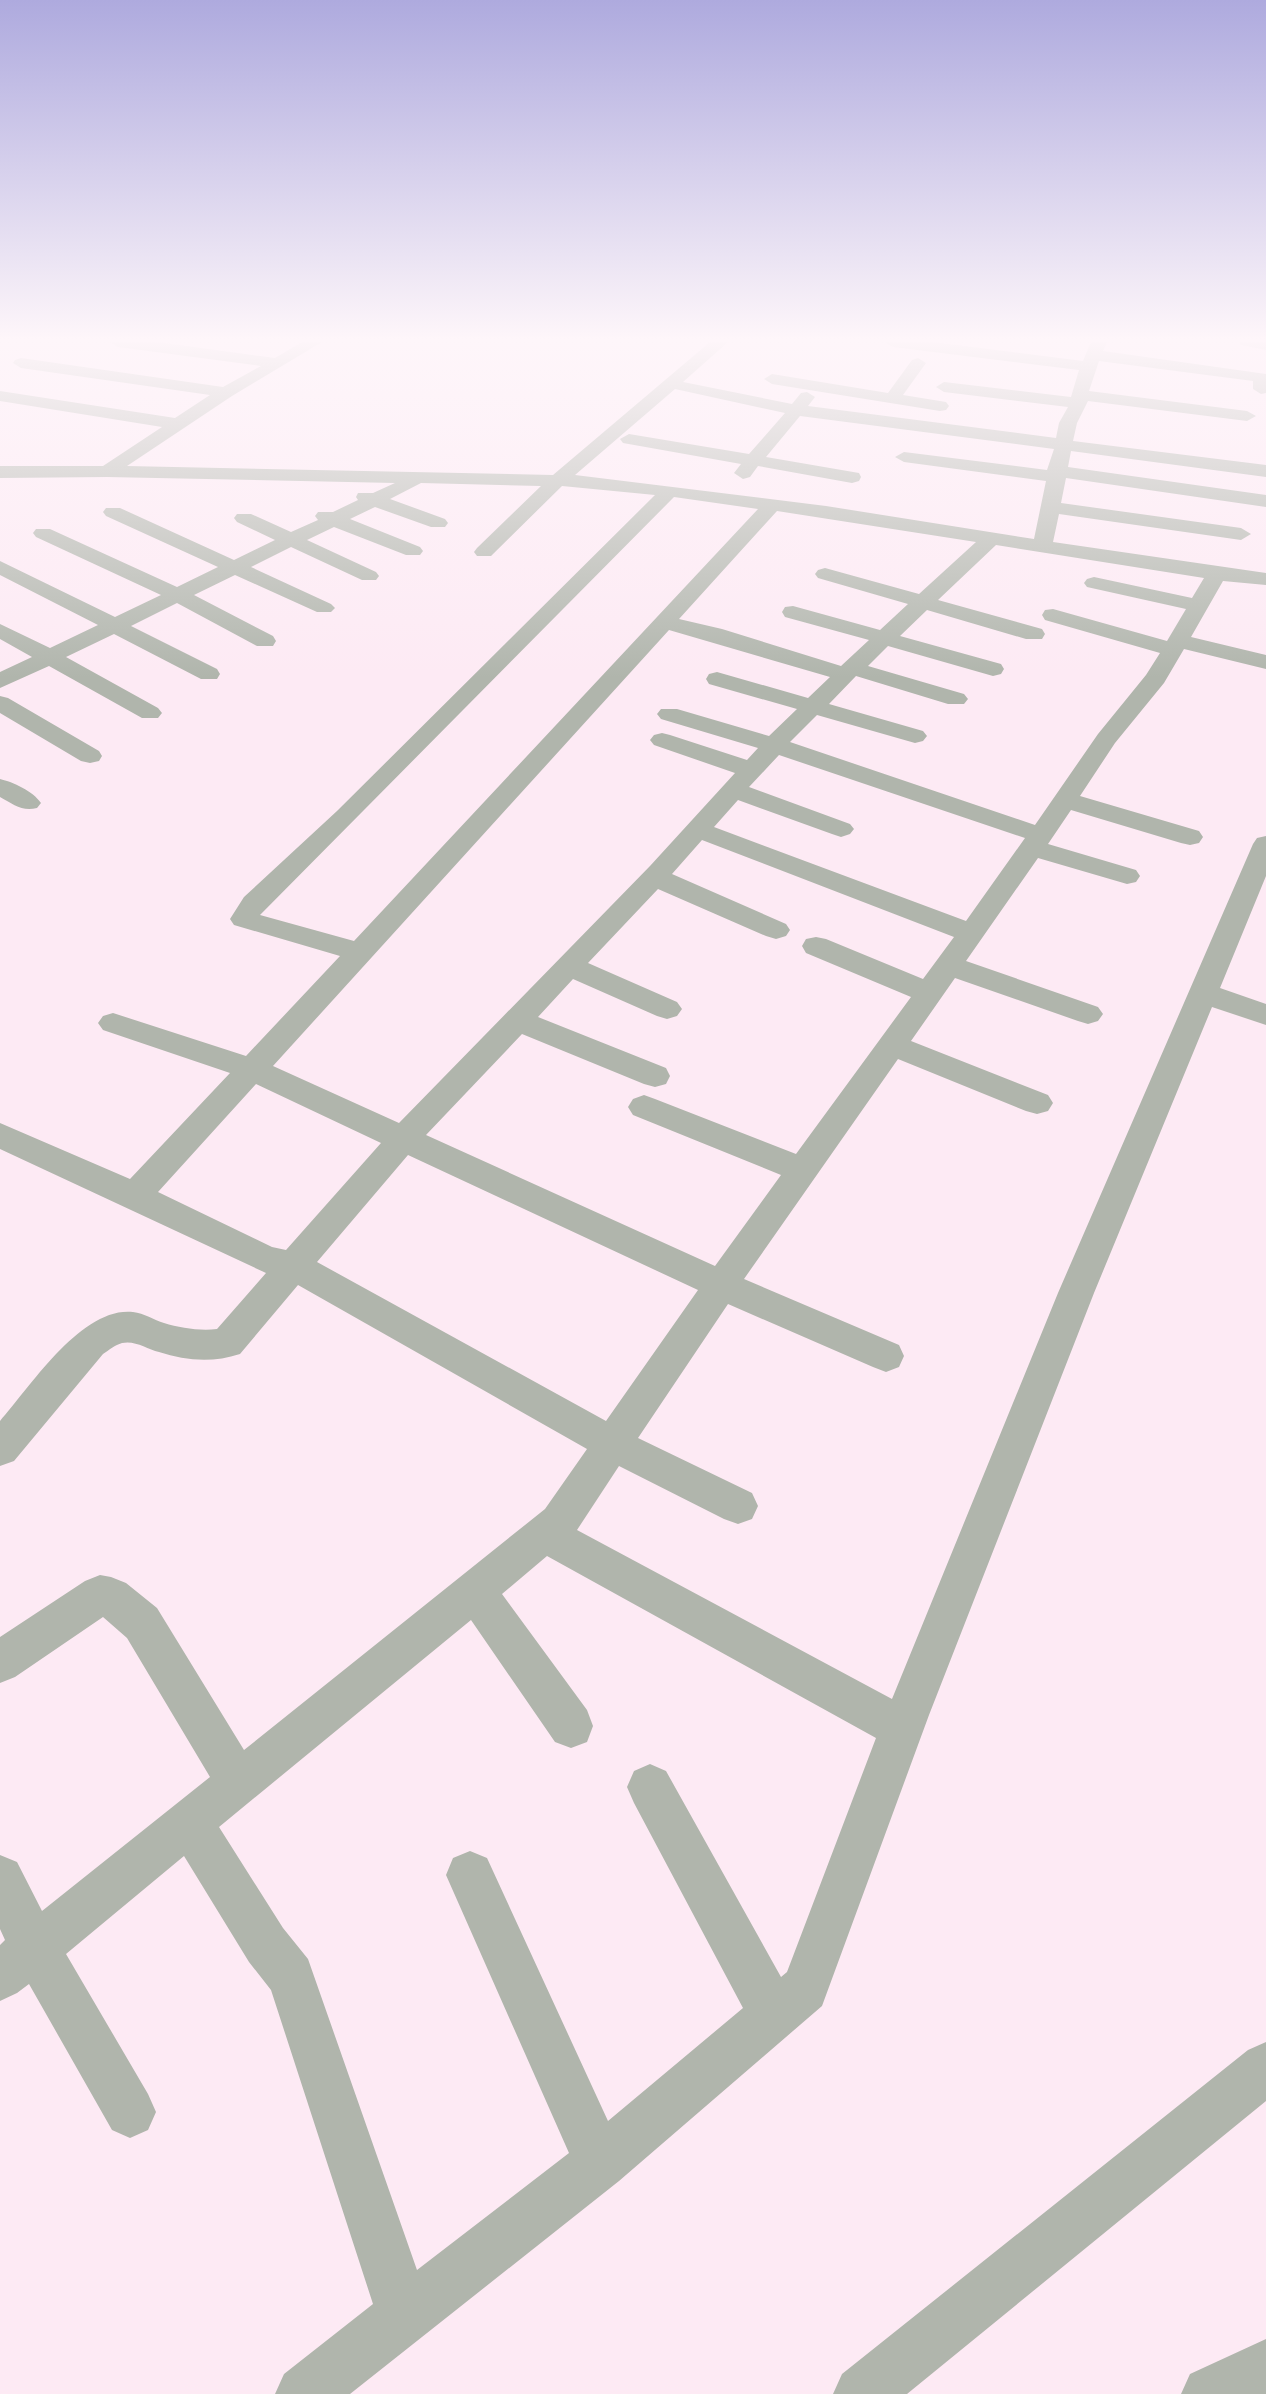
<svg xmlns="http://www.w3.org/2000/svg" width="1266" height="2394" font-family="'Nunito Sans',sans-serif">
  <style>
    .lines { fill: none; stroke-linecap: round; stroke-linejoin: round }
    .minor { fill: #b0b5ac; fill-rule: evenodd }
  </style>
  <rect width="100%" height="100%" fill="#fdeaf4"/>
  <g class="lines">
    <!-- minor -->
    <path class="minor" d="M 110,342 L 157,342 L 275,358 L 302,342 L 322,342 L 232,396 L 127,466 L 553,475 L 710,342 L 728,342 L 683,382 L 792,404 L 801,393 L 807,392 L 815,397 L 808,406 L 1056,438 L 1059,423 L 1068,407 L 944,392 L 936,387 L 944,382 L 1071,397 L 1079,370 L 893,347 L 885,342 L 933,342 L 1083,361 L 1091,342 L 1107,342 L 1103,351 L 1266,374 L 1266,393 L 1261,394 L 1253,389 L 1253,381 L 1099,361 L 1089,391 L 1247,411 L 1256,416 L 1247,421 L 1088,401 L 1077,423 L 1073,441 L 1266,465 L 1266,477 L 1071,451 L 1068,467 L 1266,495 L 1266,507 L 1066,478 L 1061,503 L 1241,528 L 1251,534 L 1241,540 L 1059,514 L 1053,542 L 1266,573 L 1266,585 L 1223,581 L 1191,637 L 1266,655 L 1266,669 L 1184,649 L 1164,683 L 1115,743 L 1080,796 L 1199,831 L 1203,837 L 1199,843 L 1190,845 L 1181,843 L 1071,810 L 1048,844 L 1136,870 L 1140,876 L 1136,882 L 1127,884 L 1038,858 L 966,961 L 1098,1007 L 1103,1014 L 1098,1021 L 1088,1024 L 1078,1021 L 955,978 L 911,1041 L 1048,1095 L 1053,1103 L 1048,1111 L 1037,1114 L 1026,1111 L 898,1059 L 744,1279 L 899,1345 L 904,1356 L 899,1367 L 886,1372 L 873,1367 L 728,1304 L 638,1438 L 752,1493 L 758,1506 L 752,1519 L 738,1524 L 724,1519 L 619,1466 L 577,1530 L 892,1699 L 1058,1293 L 1253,844 L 1257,838 L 1266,836 L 1266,876 L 1220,988 L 1266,1004 L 1266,1025 L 1212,1007 L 1094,1293 L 929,1715 L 822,2006 L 619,2181 L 350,2394 L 275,2394 L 284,2374 L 373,2304 L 271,1990 L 249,1962 L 184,1856 L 66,1954 L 148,2094 L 156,2112 L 148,2130 L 130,2138 L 112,2130 L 29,1984 L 17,1993 L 0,2001 L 0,1945 L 5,1940 L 0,1929 L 0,1855 L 17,1862 L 42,1911 L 210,1777 L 127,1638 L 103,1617 L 15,1677 L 0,1683 L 0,1637 L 85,1581 L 100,1575 L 111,1577 L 126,1583 L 157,1608 L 244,1750 L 545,1509 L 587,1449 L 298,1285 L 240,1354 C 213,1363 186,1361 159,1352 C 147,1349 135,1340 122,1343 C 115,1345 109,1350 103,1354 L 14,1461 L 0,1466 L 0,1421 C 30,1387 82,1306 133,1312 C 144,1313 154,1320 164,1323 C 180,1328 200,1331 217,1329 L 266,1273 L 0,1149 L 0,1123 L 130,1179 L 230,1073 L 103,1030 L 98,1023 L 103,1016 L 113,1013 L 246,1056 L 340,956 L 234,925 L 230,919 L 244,897 L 337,811 L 655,495 L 562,486 L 491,556 L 477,556 L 474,552 L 477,548 L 541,486 L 421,483 L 390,499 L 445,519 L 448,523 L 445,527 L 431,527 L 375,507 L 350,519 L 420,547 L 423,551 L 420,555 L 406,555 L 334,527 L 307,540 L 376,572 L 379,576 L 376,580 L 362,580 L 291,547 L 251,567 L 331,604 L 335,608 L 331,612 L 317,612 L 235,575 L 194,595 L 273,636 L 276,641 L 273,646 L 257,646 L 177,603 L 131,626 L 217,669 L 220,674 L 217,679 L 201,679 L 114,634 L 66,657 L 158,708 L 162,713 L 158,718 L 142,718 L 49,666 L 0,688 L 0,672 L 32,657 L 0,639 L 0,624 L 50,648 L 98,625 L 0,575 L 0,561 L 115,617 L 161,595 L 36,537 L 33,533 L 36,529 L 50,529 L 177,587 L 218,567 L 106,516 L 103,512 L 106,508 L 120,508 L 234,560 L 275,540 L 237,522 L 234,518 L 237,514 L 251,514 L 291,532 L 318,520 L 315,516 L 318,512 L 333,512 L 358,500 L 356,497 L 358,493 L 373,493 L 395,483 L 107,477 L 0,478 L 0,466 L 103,466 L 162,427 L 0,401 L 0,391 L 175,418 L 210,395 L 21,368 L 13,363 L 15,360 L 21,358 L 223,387 L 261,366 L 118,347 ZM 675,389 L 785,413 L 749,454 L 629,434 L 620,439 L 623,443 L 741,464 L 734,473 L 743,479 L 750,477 L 758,466 L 852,483 L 859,481 L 861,477 L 859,473 L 766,457 L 800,416 L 1054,449 L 1047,470 L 904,452 L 895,457 L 904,462 L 1046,481 L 1034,539 L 826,506 L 575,475 ZM 674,497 L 758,509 L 354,941 L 260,915 ZM 777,511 L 976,542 L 919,594 L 825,568 L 818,570 L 815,574 L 818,578 L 908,604 L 880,630 L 793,606 L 785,607 L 782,612 L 785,617 L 869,640 L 841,666 L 722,629 L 679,619 ZM 996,545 L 1204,578 L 1192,598 L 1094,577 L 1087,579 L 1084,583 L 1087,587 L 1186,609 L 1167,641 L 1053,609 L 1045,610 L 1042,615 L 1045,620 L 1160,653 L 1146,675 L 1098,734 L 1035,825 L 790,742 L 817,715 L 915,743 L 923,741 L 927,736 L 923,731 L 829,704 L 856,676 L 948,704 L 964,704 L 968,699 L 964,694 L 868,666 L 888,646 L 993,676 L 1001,674 L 1004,669 L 1001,664 L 900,636 L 927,610 L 1026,639 L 1042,639 L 1045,634 L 1042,629 L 938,600 ZM 669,630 L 830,677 L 808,698 L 717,672 L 709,674 L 706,679 L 709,684 L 797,709 L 769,736 L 677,709 L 661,709 L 657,714 L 661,719 L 758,748 L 747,760 L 670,735 L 662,733 L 654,735 L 650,740 L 654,745 L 735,773 L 650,866 L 399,1123 L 273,1066 ZM 779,755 L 1025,838 L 966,921 L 714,827 L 738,800 L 832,834 L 841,837 L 850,834 L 854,829 L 850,824 L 749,787 ZM 702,840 L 954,937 L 923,979 L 826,939 L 816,937 L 806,939 L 802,946 L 806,953 L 911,997 L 796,1154 L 655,1099 L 644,1095 L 633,1099 L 628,1107 L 633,1115 L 781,1175 L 715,1266 L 426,1135 L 522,1034 L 644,1084 L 655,1087 L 666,1084 L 670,1076 L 666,1068 L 538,1017 L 573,979 L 657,1016 L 667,1019 L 677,1016 L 682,1009 L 677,1002 L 588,963 L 658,889 L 766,936 L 776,939 L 786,936 L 790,930 L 786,924 L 672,874 ZM 256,1084 L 381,1143 L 286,1250 L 272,1247 L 158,1192 ZM 408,1155 L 698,1290 L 606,1421 L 317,1262 ZM 547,1556 L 876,1738 L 787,1972 L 781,1977 L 666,1771 L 650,1764 L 634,1771 L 627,1787 L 634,1803 L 743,2008 L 608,2121 L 487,1858 L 470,1851 L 453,1858 L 446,1875 L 569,2153 L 417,2270 L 308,1959 L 283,1928 L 219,1827 L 471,1620 L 555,1742 L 571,1748 L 587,1742 L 593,1726 L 587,1710 L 502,1594 Z
      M 1239,342 L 1266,342 L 1266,350 L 1241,345 Z
      M 918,358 L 926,363 L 903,395 L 946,402 L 949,406 L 946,410 L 940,411 L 772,384 L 764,379 L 772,374 L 888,393 L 912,360 Z
      M 0,696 L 8,698 L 99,751 L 102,756 L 99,761 L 90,763 L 81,761 L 0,713 Z
      M 0,779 C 13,782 33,791 41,803 L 37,808 C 22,812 13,804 0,797 Z
      M 1266,2042 L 1266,2101 L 907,2394 L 833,2394 L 842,2374 L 1248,2050 Z
      M 1266,2339 L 1266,2394 L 1181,2394 L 1190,2374 Z"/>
  </g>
  <!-- sky -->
  <linearGradient id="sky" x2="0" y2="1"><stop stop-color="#aeaade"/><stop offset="0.5" stop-color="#fef6fa"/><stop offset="1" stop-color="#fef6fa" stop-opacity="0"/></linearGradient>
  <rect width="1266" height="678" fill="url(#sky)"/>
</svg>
